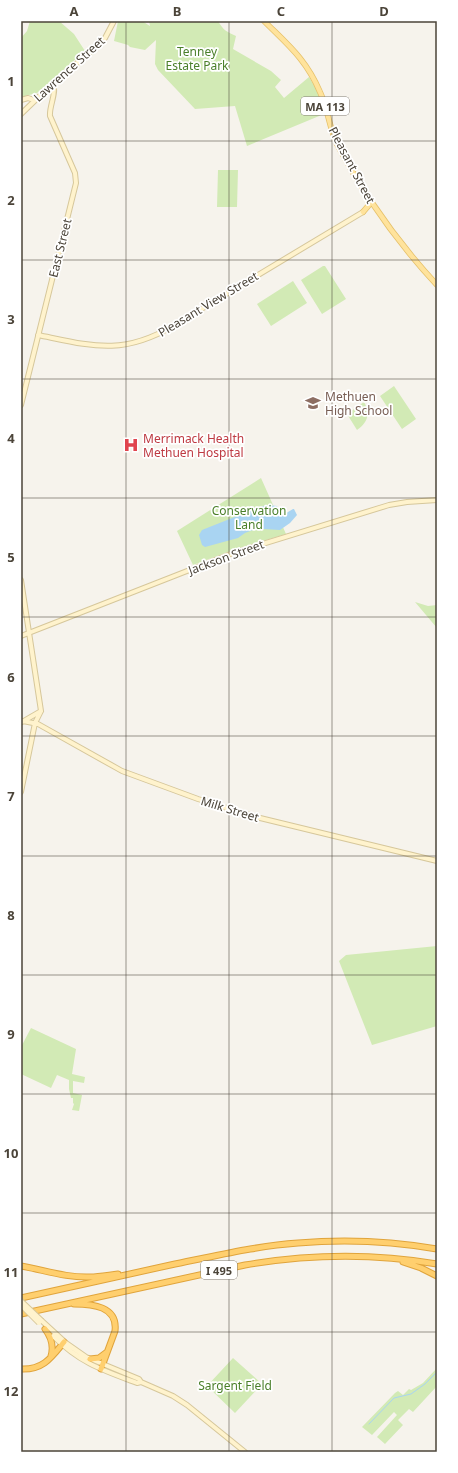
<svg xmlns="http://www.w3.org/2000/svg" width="458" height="1473" font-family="'Noto Sans',sans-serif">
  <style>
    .green { fill: #d2eab5 }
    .water { fill: #a9d4f2 }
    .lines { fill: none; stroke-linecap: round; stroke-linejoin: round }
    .stream { stroke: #a9d4f2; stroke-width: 1 }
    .secondary-casing { stroke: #d6c79b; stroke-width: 6 }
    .primary-casing { stroke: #e6c16a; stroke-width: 6 }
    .highway-casing { stroke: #e0a43c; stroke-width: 7 }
    .secondary { stroke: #fff3cd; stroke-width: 4 }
    .primary { stroke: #ffe39c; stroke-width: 4.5 }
    .highway { stroke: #ffcf6e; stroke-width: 5 }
    .secondary-bridge-casing { stroke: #d6c79b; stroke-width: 6; stroke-linecap: butt }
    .secondary-bridge { stroke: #fff3cd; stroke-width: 4 }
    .grid { fill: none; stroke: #4b4439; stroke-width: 1; stroke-opacity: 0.55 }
    .labels { text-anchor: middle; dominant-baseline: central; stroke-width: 3.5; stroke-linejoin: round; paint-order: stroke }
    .shield { fill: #fff; stroke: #817c74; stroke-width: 1 }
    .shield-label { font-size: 11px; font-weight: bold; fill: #4b4439 }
    .park-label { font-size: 12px; fill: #4a7f2a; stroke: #fff }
    .street-label { font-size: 12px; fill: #4b4439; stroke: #fff }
    .education-label { font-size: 12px; fill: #785e54; stroke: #fff; text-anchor: start }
    .health-label { font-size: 12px; fill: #be3a42; stroke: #fff; text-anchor: start }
    .neatline { fill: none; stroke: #4b4439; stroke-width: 1.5 }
    .grid-label { font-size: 13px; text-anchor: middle; font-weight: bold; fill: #4b4439 }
  </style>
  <rect width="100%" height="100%" fill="#f6f3ec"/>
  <!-- green -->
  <path class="green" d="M 30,21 L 59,21 L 74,34 L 85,51 L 37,93 L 21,97 L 21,38 L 27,31 Z
    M 118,21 L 142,21 L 150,26 L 149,21 L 218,21 C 223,30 227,32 236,36 L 233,49 L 271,71 L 281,80 L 275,87 L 284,98 L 309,77 L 318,92 L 324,114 L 247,146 L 235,106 L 195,109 L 158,70 L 155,64 L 156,40 L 145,50 L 130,47 L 128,45 L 114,41 Z
    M 218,170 L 238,170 L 237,207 L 217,207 Z
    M 323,266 L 325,266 L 346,299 L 322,314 L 301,280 Z
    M 293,281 L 307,303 L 271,326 L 257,304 Z
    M 394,386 L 416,419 L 402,429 L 380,396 Z
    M 364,402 C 371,414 367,423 357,430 L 347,414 Z
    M 261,478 L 286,534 L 233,550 L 193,565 L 177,531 Z
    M 415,602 L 428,606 L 437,605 L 437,628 Z
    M 437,946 L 437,1026 L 372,1045 L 339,961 L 346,955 Z
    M 31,1028 L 76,1049 L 72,1074 L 85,1077 L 84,1083 L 73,1081 L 73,1093 L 82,1095 L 79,1111 L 72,1110 L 74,1104 L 73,1103 L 73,1098 L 71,1098 L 69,1089 L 69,1080 L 57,1075 L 51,1088 L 21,1074 L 21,1047 Z
    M 233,1358 L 262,1384 L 235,1413 L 207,1386 Z
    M 437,1368 L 437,1386 L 413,1412 L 409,1409 L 398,1420 L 403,1425 L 385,1444 L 377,1437 L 397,1415 L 394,1412 L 372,1435 L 362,1427 L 395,1393 L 398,1391 L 403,1395 L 409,1389 L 411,1390 L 423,1383 Z"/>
  <!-- water -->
  <path class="water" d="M 267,505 L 277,506 L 280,514 L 283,515 L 293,509 L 294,509 L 297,515 L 290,523 L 280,530 L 263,529 L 253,530 L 245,533 L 238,538 L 205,547 L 202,545 L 199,535 L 202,530 L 257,508 Z"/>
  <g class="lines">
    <!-- stream -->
    <path class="stream" d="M 369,1424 L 394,1398 L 411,1394 L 425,1384 L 437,1372"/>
    <!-- secondary casing -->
    <g class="secondary-casing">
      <path id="secondary" d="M 21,100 L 28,98 L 34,100
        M 21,114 L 50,86 L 95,48 L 105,38 L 114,21
        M 38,335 C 92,346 122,356 173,326 L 363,212
        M 21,405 L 76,183 L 75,173 L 50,116 C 49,106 57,93 53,84
        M 21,580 L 41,711 L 35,723 L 21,792
        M 21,636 L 233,553 L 389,505 L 407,502 L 437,500
        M 23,721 L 38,724 L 122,771 L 198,799 L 256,817 L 437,861
        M 22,722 L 41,711
        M 42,1321 L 66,1343 L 86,1357 L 139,1379 L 141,1382 L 173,1396 L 187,1405 L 245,1452
        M 53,1336 C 80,1363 102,1370 137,1383 L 141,1382"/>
    </g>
    <!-- primary casing -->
    <g class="primary-casing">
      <path id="primary" d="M 264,21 C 288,45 306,59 320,92 C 328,109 329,127 337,144 C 364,195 398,243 437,285
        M 363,212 L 369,205 L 370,201"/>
    </g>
    <!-- highway casing -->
    <g class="highway-casing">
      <path id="highway" d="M 403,1262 L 421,1268 L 437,1276
        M 21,1266 C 44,1270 67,1278 90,1277 C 99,1277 109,1275 118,1274
        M 21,1298 C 72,1287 124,1275 175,1264 C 216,1256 256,1246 298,1243 C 344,1239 391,1241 437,1249
        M 74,1304 C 92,1304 118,1306 115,1331 L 101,1369
        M 21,1314 L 245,1265 C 309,1254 373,1253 437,1264
        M 45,1329 C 51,1337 54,1346 51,1356
        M 90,1359 L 99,1358 L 107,1352
        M 21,1369 C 43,1370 51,1358 64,1342"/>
    </g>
    <!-- secondary -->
    <use href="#secondary" class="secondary"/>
    <!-- primary -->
    <use href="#primary" class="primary"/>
    <!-- highway -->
    <use href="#highway" class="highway"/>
    <!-- secondary-bridge casing -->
    <g class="secondary-bridge-casing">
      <path id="secondary-bridge" d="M 21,1301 L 42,1321
        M 21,1305 L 39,1323"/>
    </g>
    <!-- secondary-bridge -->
    <use href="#secondary-bridge" class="secondary-bridge"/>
  </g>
  <!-- grid -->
  <path class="grid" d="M 126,21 L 126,1452M 229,21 L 229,1452M 332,21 L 332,1452M 21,141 L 437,141M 21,260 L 437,260M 21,379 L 437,379M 21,498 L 437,498M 21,617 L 437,617M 21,736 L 437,736M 21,856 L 437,856M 21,975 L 437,975M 21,1094 L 437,1094M 21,1213 L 437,1213M 21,1332 L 437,1332"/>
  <!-- icons -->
  <defs>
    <g id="school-bare" transform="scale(1.2)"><path d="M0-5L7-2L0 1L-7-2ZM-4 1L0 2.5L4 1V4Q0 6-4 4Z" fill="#8d6e63" stroke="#fff" stroke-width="2.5" paint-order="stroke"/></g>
    <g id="hospital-bare" transform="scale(1.2)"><path d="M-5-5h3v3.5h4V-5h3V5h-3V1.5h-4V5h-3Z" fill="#e0444e" stroke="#fff" stroke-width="2.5" paint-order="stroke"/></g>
  </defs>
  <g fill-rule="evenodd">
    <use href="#school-bare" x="313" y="403"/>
    <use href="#hospital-bare" x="131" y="445"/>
  </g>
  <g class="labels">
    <!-- shield labels -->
    <g class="shield">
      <rect x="301" y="97" width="48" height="18" rx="3"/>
      <rect x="201" y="1261" width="36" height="18" rx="3"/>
    </g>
    <g class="shield-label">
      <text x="325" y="106">MA 113</text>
      <text x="219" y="1270">I 495</text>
    </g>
    <!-- park labels -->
    <g class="park-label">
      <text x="197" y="51">Tenney<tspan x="197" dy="14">Estate Park</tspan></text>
      <text x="249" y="510">Conservation<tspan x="249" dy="14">Land</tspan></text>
      <text x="235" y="1385">Sargent Field</text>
    </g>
    <!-- street labels -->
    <g class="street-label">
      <text transform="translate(69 69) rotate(-42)">Lawrence Street</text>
      <text transform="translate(352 165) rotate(62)">Pleasant Street</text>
      <text transform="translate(60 248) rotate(-76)">East Street</text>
      <text transform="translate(208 304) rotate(-31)">Pleasant View Street</text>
      <text transform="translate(226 557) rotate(-20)">Jackson Street</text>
      <text transform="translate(230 809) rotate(17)">Milk Street</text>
    </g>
    <!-- education labels -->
    <g class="education-label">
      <text x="325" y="396">Methuen<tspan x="325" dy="14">High School</tspan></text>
    </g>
    <!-- health labels -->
    <g class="health-label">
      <text x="143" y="438">Merrimack Health<tspan x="143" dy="14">Methuen Hospital</tspan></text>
    </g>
  </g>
  <!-- border -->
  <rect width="458" height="1473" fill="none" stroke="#ffffff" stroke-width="44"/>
  <rect x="22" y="22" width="414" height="1429" class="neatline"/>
  <g class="grid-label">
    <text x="74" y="16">A</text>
    <text x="177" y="16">B</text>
    <text x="281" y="16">C</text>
    <text x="384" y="16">D</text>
    <text x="11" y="86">1</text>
    <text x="11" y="205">2</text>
    <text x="11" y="324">3</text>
    <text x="11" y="443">4</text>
    <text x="11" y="562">5</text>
    <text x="11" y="682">6</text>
    <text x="11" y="801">7</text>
    <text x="11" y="920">8</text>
    <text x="11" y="1039">9</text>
    <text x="11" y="1158">10</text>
    <text x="11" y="1277">11</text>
    <text x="11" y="1396">12</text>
  </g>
</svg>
